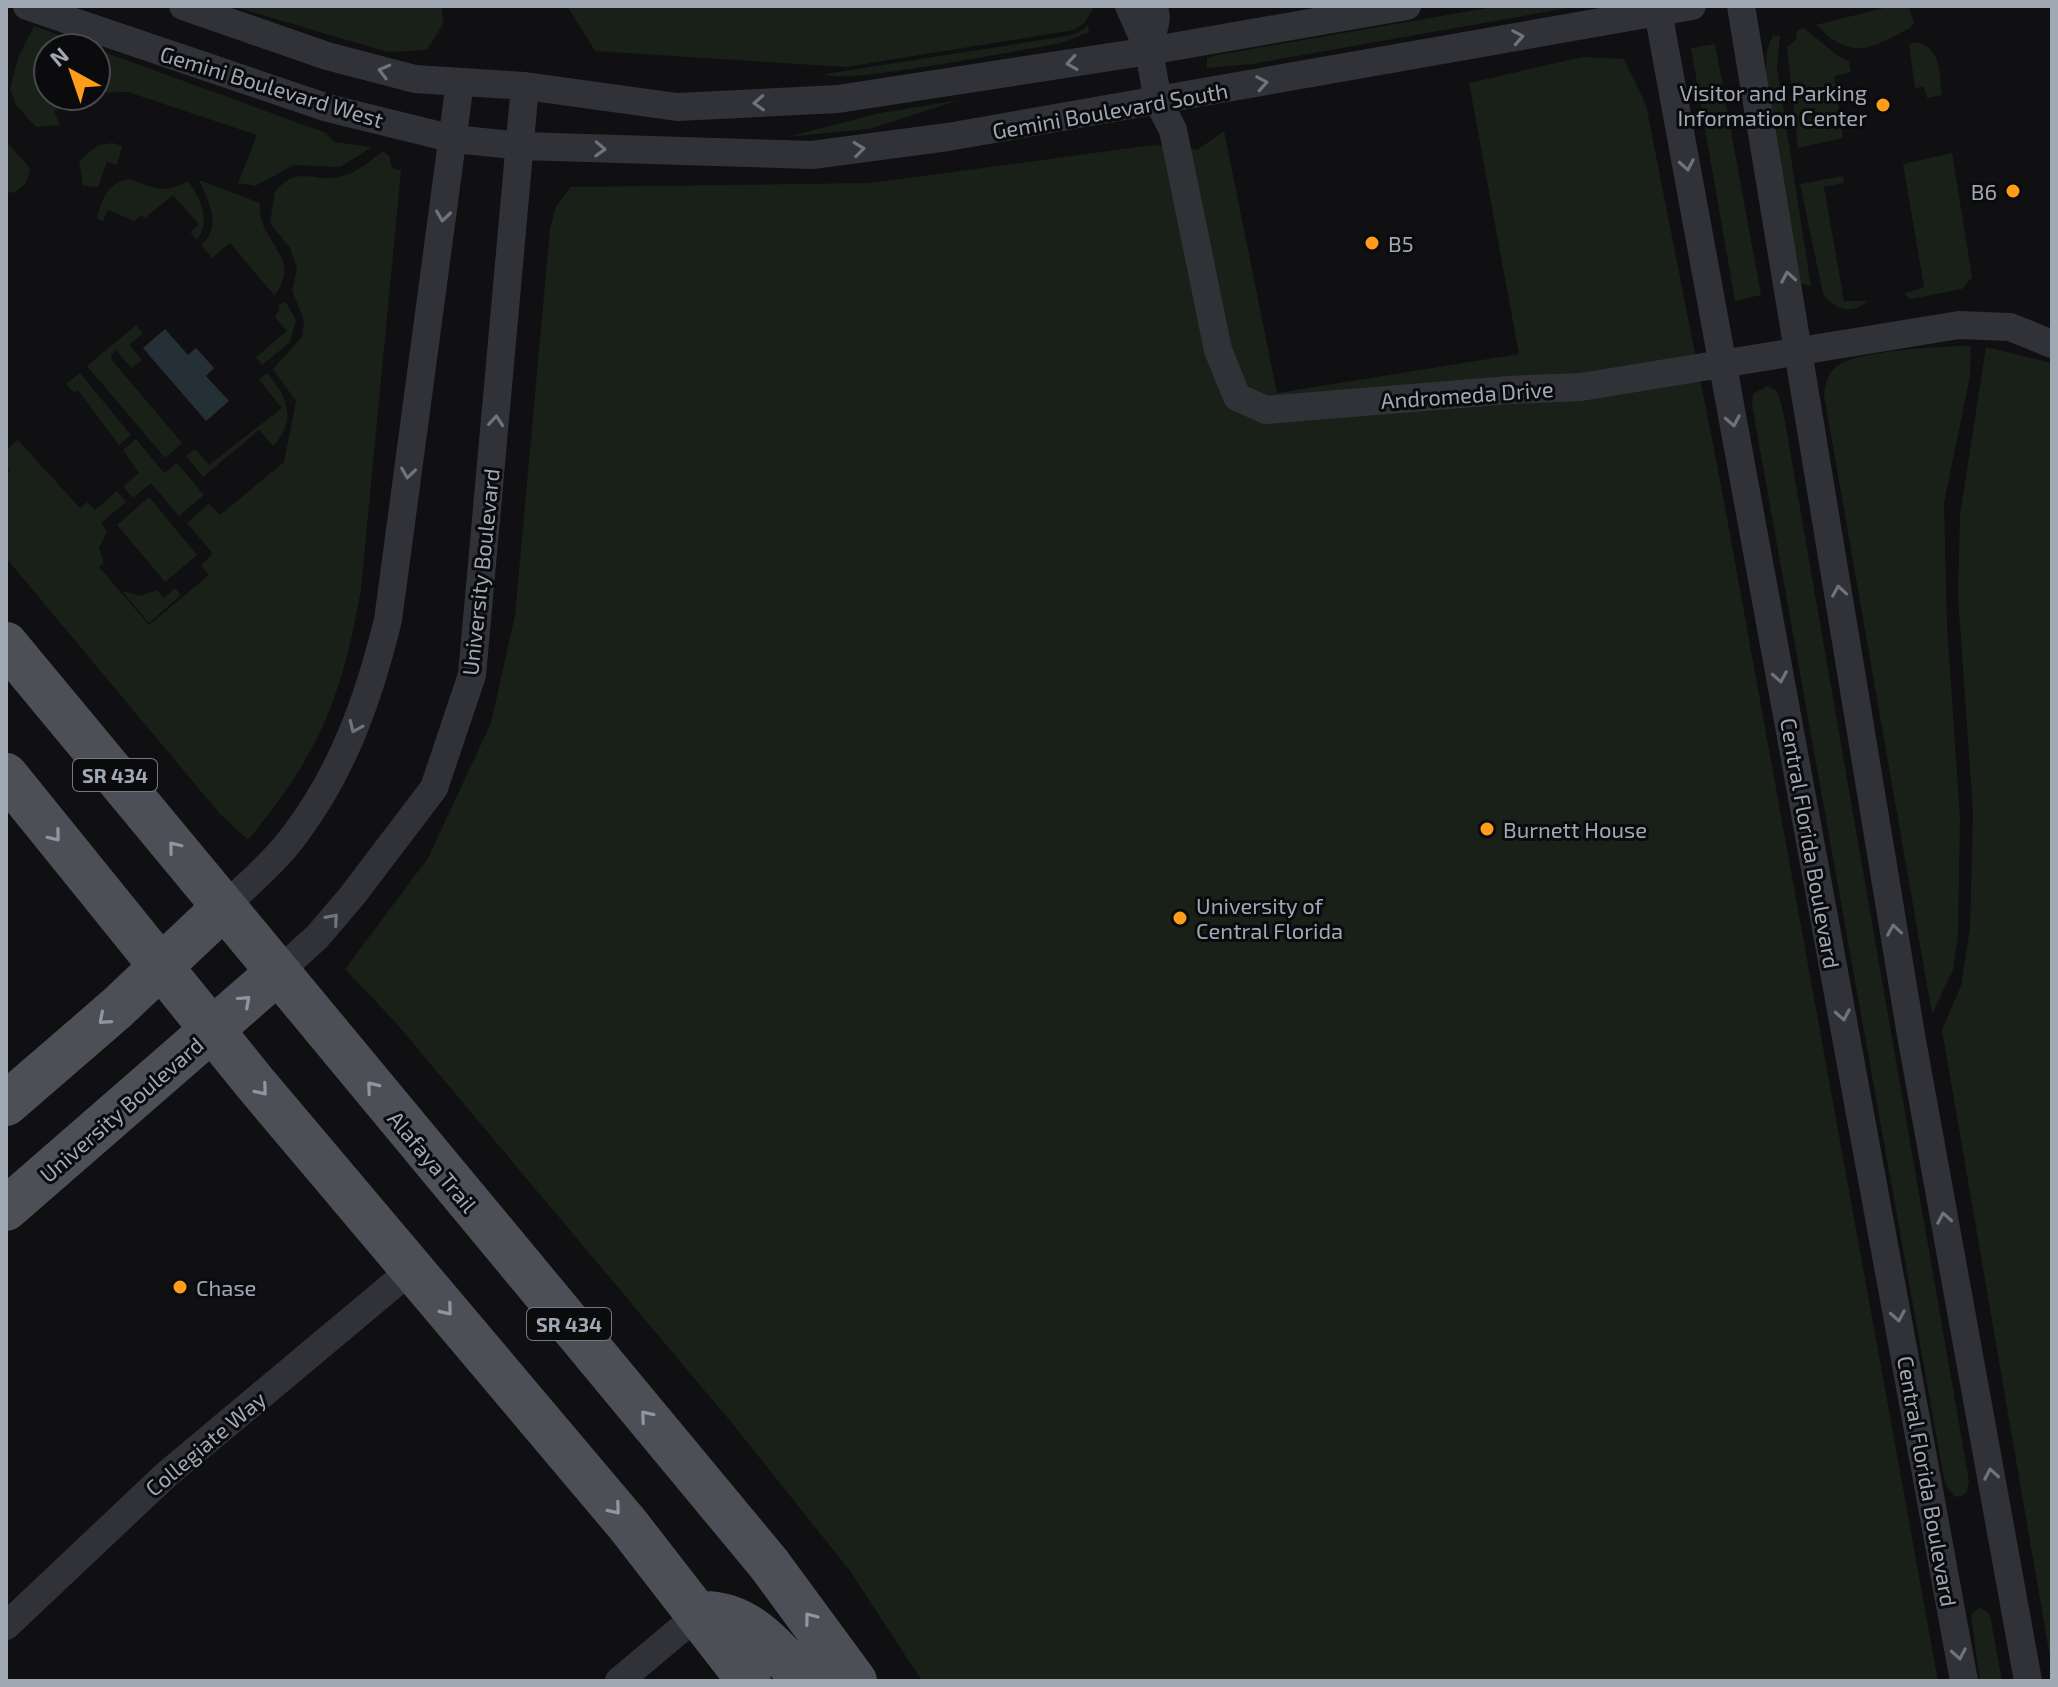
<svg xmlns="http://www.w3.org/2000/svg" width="2058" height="1687" font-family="'Exo 2',sans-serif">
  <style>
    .green { fill: #182018 }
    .water { fill: #253036 }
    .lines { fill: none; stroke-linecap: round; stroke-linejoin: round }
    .minor { stroke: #313237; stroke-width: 28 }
    .primary { stroke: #4c5056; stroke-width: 44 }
    .oneway { stroke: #6e737c }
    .oneway2 { stroke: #8f96a1 }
    .poi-dot { fill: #ff9d1b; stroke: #0b0b0d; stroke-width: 3 }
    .labels { text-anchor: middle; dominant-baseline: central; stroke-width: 6; stroke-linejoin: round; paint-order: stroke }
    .shield { fill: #0b0b0d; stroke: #737982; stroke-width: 2 }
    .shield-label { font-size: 20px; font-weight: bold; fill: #a0a8b4 }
    .street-label { font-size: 22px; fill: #a0a8b4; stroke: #0b0b0d }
    .poi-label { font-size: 22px; fill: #a0a8b4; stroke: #0b0b0d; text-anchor: start }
  </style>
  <rect width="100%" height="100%" fill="#101012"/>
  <!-- green -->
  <path class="green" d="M 231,6 L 442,6 L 443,24 L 427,50 L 388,52 Z
    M 567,6 L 1094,6 L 1085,23 L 1074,30 L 846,67 L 595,51 Z
    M 1499,6 L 1579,6 L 1252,64 L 1207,68 L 1207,58 L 1217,55 Z
    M 1892,6 L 1908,6 L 1914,22 L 1910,28 C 1869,50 1852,61 1816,25 Z
    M 1088,25 L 1089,32 L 1061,43 C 1029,48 841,86 825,74 L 1061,37 L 1078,33 Z
    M 34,26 L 94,48 L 48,48 L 48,96 L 84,96 L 54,111 L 60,125 L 36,127 L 16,105 L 10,89 L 19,55 Z
    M 1804,28 L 1838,56 L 1849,61 L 1851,72 L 1834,76 L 1843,138 L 1798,148 L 1787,47 L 1796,40 L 1797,31 Z
    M 1773,35 L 1780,36 L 1777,67 L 1811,287 L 1801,283 L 1765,81 L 1767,50 Z
    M 1916,42 C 1942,48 1939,73 1942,95 L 1927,98 L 1924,87 L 1915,88 L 1909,44 Z
    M 1715,44 L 1761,295 L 1735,301 L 1691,48 Z
    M 96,49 L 326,133 L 334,142 L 372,147 L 340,167 L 294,165 L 255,186 L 238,183 L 257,135 L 128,92 L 96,93 Z
    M 1582,57 L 1624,59 L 1646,105 L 1721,485 L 1938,1681 L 922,1681 L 850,1571 L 731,1422 L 396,1023 L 345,969 L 428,858 L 491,723 L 515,615 L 550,229 L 556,206 L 571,187 L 870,183 L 1153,145 L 1197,150 L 1224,131 L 1277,393 L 1519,354 L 1469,83 Z
    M 960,100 L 869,129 L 787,137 L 880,113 Z
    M 6,141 L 30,168 C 29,182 21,193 6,193 Z
    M 113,143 L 122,146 L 117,165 L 107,162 L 98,187 L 83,186 L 79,161 L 98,145 Z
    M 383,151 L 390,157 L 392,168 L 401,171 L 361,589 C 342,698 319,754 248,840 L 220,814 L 6,558 L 6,474 L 10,470 L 6,465 L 6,450 L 18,440 L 80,508 L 88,502 L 95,510 L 117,491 L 126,502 L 101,523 L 107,531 L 99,548 L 104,563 L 99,567 L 149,625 L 209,575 L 201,565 L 213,554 L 187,523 L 209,503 L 220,515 L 284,462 L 296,401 L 273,369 L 302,337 L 304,320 L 292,291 L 297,269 L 290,248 L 270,223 L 275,191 C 300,164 310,183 339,177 C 356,174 370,161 383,151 Z
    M 1952,153 L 1972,277 L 1962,289 L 1911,299 L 1904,294 L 1924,287 L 1903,164 Z
    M 1843,176 L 1844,183 L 1824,187 L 1844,301 L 1867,301 C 1852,316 1834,309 1823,294 L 1800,184 Z
    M 130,179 C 156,189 163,194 188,181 C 201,199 211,220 197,240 L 190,232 L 199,224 L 173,195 L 145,218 L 142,215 L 134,221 L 108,210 L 103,221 L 97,218 C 102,199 108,182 130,179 Z
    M 199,180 L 260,203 C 256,244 307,256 272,299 L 274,295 L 230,243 L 212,258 L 201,245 C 223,226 208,201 199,180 Z
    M 286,302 L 296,320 L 290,342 L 262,365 L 256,357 L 287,331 L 275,317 L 280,309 L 278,305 Z
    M 136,325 L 143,333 L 129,345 L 142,360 L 131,368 L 116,350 L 111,355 L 112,360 L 182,443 L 165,458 L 87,366 Z
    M 1971,346 L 1970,376 L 1944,503 L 1947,625 L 1960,818 L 1958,936 L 1953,970 L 1932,1014 L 1824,395 C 1826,384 1826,375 1836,367 C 1856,350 1943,346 1971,346 Z
    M 1986,347 L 2052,363 L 2052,1669 L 1942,1030 L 1961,986 L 1970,928 L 1973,812 L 1958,596 L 1960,515 Z
    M 80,373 L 131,435 L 119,445 L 78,390 L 74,393 L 66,384 Z
    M 267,373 C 288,396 297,421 273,446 L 259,430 L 203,477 L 186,456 L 195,449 L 209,465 L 282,408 L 259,380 Z
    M 1767,386 L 1777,391 L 1783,410 L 1969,1481 L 1967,1492 L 1961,1497 L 1954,1496 L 1945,1484 L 1752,405 L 1753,394 Z
    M 136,439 L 164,473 L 177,463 L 204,495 L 179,516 L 151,483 L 133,498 L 123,486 L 139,473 L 123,450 Z
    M 149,497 L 197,555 L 165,582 L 117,525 Z
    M 175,588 L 181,595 L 149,623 L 122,591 L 141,596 L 157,590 L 164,598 Z
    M 1980,1607 L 1990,1615 L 2002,1681 L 1980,1681 L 1971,1615 Z"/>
  <!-- water -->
  <path class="water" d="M 165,329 L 188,355 L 196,348 L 214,368 L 206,376 L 229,401 L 206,421 L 143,348 Z"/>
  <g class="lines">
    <!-- minor -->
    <path class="minor" d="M 27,6 L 328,108 L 454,139 L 522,146 L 812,155 L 948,137 L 1692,6
      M 183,6 L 327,56 L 415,79 L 525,86 L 677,107 L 838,99 L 1149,51 L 1407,6
      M 1129,6 L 1149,51 L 1158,101 L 1173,130 L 1218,350 L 1237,397 L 1266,410 L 1509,390 L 1581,387 L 1959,325 L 2010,327 L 2052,344
      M 1657,6 L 1964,1681
      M 1741,6 L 1911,1035 L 2028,1681
      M 1149,51 L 1156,18 L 1154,6
      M 223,908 C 248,884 276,861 296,833 C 344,769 369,697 388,620 L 460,82
      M 277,973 L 317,937 L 352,896 L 434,788 L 472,675 L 525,86
      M 6,1626 L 167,1474 L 412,1269
      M 619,1681 L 700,1613"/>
    <!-- primary -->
    <path class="primary" d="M 6,644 L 769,1564 L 855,1681
      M 6,775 L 255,1083 L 628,1525 L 749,1681
      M 6,1104 L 117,1008 L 223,908
      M 6,1209 L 277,973
      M 700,1613 C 748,1611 774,1648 805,1681"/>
  </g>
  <!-- one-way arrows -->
  <defs><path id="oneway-chevron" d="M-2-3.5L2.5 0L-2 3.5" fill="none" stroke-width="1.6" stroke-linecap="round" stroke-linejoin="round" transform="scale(2)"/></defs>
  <g class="oneway">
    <use href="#oneway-chevron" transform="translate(1518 37) rotate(-10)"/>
    <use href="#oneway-chevron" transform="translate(1072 63) rotate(171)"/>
    <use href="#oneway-chevron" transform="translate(384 71) rotate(-165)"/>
    <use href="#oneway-chevron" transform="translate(1262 83) rotate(-10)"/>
    <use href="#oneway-chevron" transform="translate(759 103) rotate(177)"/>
    <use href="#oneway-chevron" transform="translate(600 149) rotate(2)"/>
    <use href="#oneway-chevron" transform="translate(859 149) rotate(-7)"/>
    <use href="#oneway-chevron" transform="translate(1687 165) rotate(80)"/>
    <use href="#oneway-chevron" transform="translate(443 216) rotate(98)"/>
    <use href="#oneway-chevron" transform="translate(1788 277) rotate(-100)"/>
    <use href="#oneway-chevron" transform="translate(496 421) rotate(-85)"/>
    <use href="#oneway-chevron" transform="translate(1733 421) rotate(80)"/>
    <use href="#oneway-chevron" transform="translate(408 473) rotate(98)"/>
    <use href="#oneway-chevron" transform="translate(1839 591) rotate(-99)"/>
    <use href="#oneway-chevron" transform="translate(1780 677) rotate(80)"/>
    <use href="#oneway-chevron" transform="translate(355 727) rotate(114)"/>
    <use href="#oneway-chevron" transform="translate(333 919) rotate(-49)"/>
    <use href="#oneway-chevron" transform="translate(1894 930) rotate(-99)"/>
    <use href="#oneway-chevron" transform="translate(1843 1015) rotate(80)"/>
    <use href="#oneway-chevron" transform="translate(1944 1218) rotate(-100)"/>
    <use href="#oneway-chevron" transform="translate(1898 1316) rotate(80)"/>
    <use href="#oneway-chevron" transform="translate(1991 1474) rotate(-100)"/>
    <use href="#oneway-chevron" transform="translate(1959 1654) rotate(80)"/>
  </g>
  <g class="oneway2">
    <use href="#oneway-chevron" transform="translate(55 836) rotate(51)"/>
    <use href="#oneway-chevron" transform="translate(174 847) rotate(-129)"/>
    <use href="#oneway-chevron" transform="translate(245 1001) rotate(-42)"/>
    <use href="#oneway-chevron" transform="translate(104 1019) rotate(139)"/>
    <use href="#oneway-chevron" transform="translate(372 1087) rotate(-130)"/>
    <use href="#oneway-chevron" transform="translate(262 1090) rotate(50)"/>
    <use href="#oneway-chevron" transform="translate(447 1310) rotate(50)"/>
    <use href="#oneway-chevron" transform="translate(646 1416) rotate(-130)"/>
    <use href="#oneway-chevron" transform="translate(615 1509) rotate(50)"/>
    <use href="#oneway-chevron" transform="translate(810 1618) rotate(-127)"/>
  </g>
  <!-- markers -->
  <g class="poi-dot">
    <circle cx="1883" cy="105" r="8"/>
    <circle cx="2013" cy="191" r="8"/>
    <circle cx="1372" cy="243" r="8"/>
    <circle cx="1487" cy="829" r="8"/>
    <circle cx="1180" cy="918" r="8"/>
    <circle cx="180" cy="1287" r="8"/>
  </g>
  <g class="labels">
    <!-- shield labels -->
    <g class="shield">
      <rect x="73" y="759" width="84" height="32" rx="6"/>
      <rect x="527" y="1308" width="84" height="32" rx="6"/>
    </g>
    <g class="shield-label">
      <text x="115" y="775">SR 434</text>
      <text x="569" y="1324">SR 434</text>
    </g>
    <!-- street labels -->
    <g class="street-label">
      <text transform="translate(272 86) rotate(17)">Gemini Boulevard West</text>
      <text transform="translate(1110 110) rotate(-10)">Gemini Boulevard South</text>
      <text transform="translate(1467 394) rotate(-4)">Andromeda Drive</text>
      <text transform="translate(480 572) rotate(-84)">University Boulevard</text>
      <text transform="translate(1811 843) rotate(80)">Central Florida Boulevard</text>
      <text transform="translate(121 1109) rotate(-41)">University Boulevard</text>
      <text transform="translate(433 1161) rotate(50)">Alafaya Trail</text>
      <text transform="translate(205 1443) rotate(-40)">Collegiate Way</text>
      <text transform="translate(1928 1481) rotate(80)">Central Florida Boulevard</text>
    </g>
    <!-- poi labels -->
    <g class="poi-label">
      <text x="1867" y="92" text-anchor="end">Visitor and Parking<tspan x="1867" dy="25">Information Center</tspan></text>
      <text x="1997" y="191" text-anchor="end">B6</text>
      <text x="1388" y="243">B5</text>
      <text x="1503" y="829">Burnett House</text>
      <text x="1196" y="905">University of<tspan x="1196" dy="25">Central Florida</tspan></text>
      <text x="196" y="1287">Chase</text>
    </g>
  </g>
  <!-- border -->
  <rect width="2058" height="1687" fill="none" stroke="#a0a8b4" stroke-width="16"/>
  <!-- north arrow -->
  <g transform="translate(72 72) rotate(320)"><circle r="38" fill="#0b0b0d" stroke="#474a50" stroke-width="2"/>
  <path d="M0-6L14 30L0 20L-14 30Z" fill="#ff9d1b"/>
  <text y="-12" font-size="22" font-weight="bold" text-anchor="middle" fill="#a0a8b4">N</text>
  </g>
</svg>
